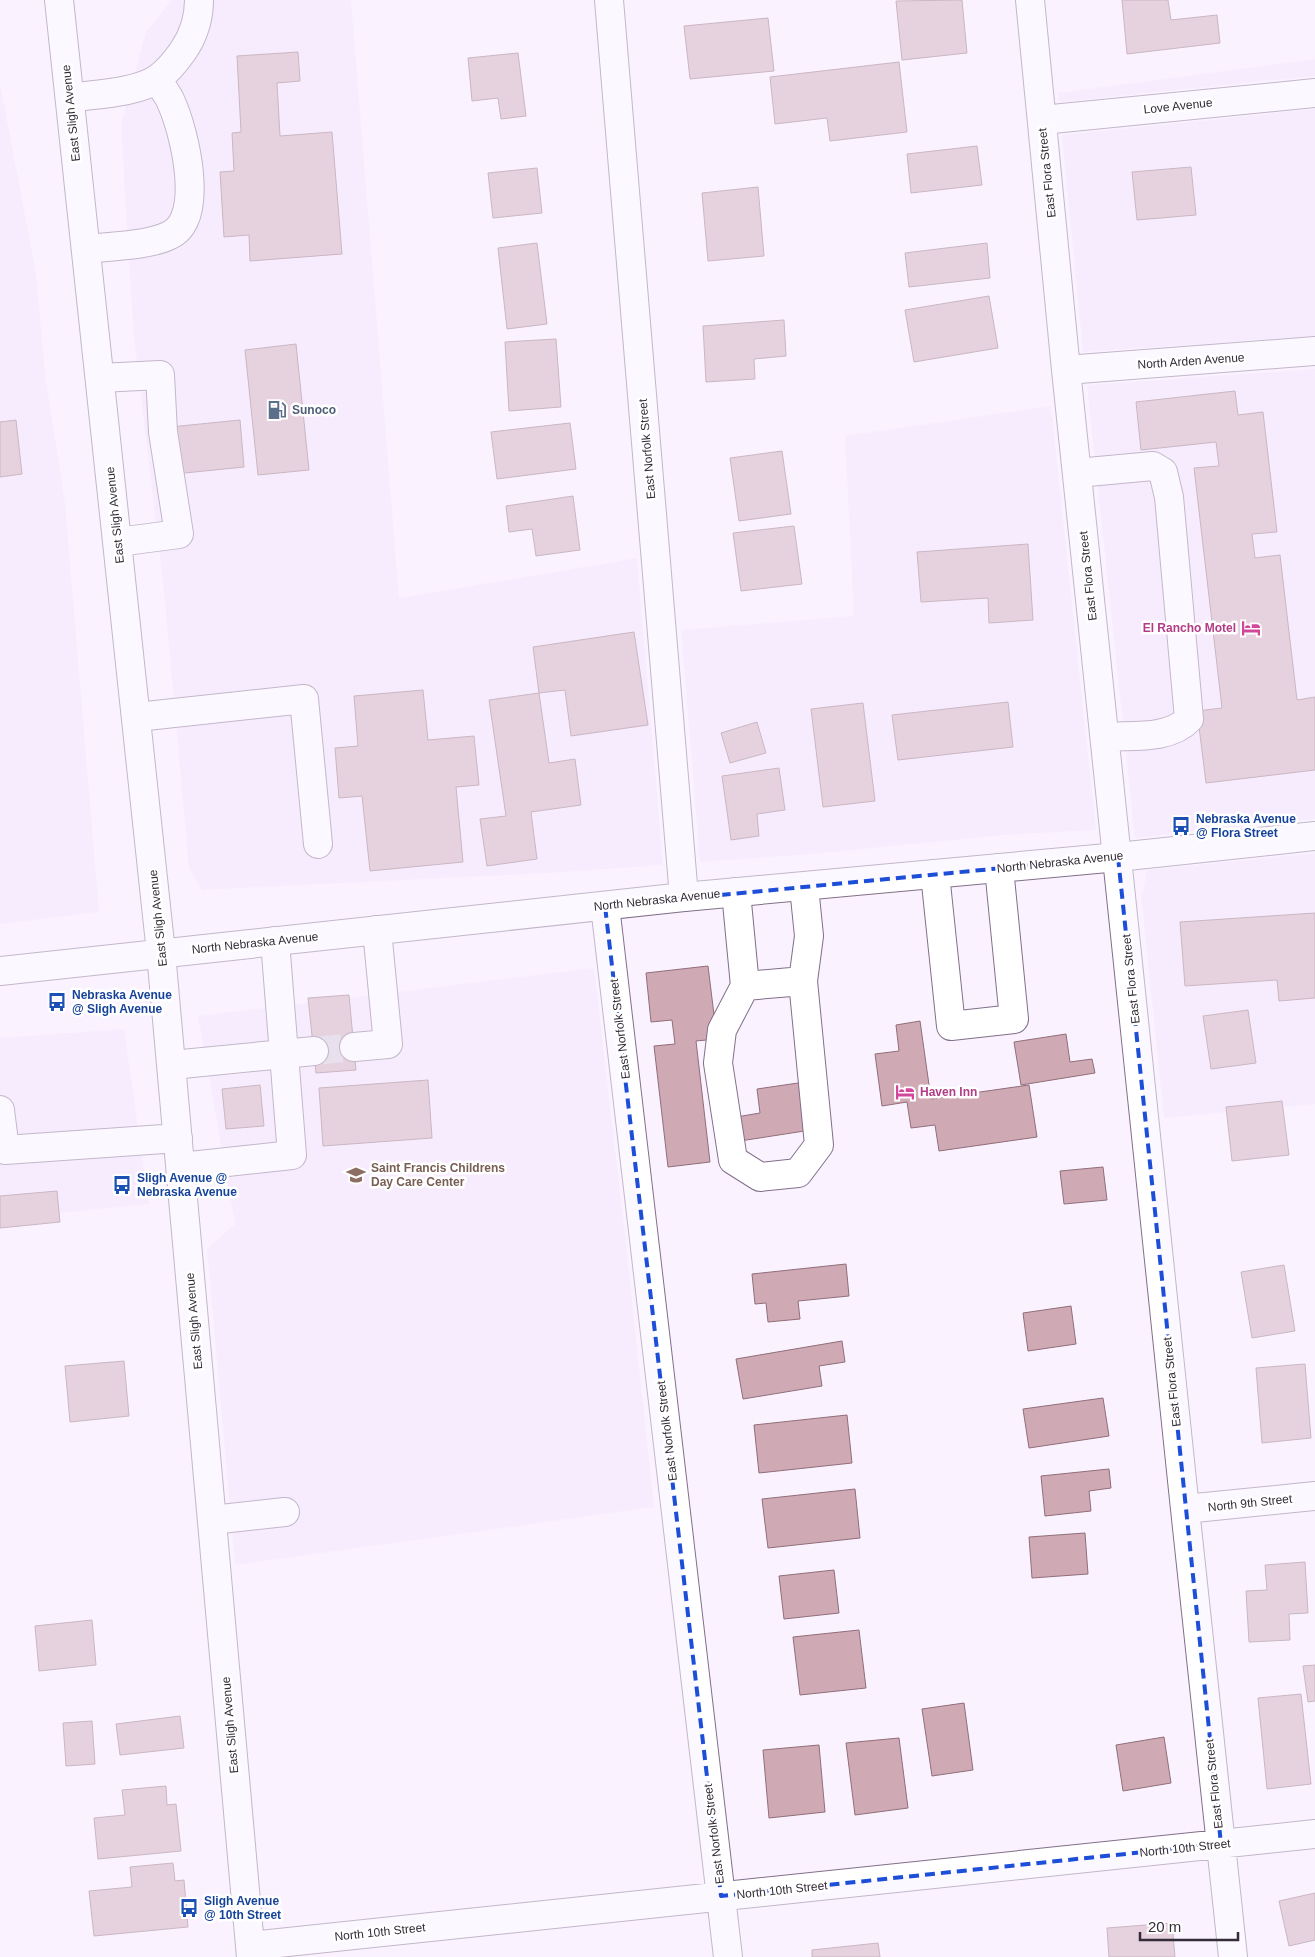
<svg xmlns="http://www.w3.org/2000/svg" width="1315" height="1957" font-family="Helvetica,sans-serif">
  <style>
    .built { fill: #f4e5fc }
    .building { fill: #cfaab5; stroke: #906e79 }
    .lines { fill: none; stroke-linecap: round; stroke-linejoin: round }
    .minor-tunnel { stroke: #d2cad7; stroke-width: 28; stroke-dasharray: 28 14; stroke-linecap: butt }
    .minor-casing { stroke: #816f8a; stroke-width: 30 }
    .major-casing { stroke: #816f8a; stroke-width: 30 }
    .minor { stroke: #fff; stroke-width: 28 }
    .major { stroke: #fff; stroke-width: 28 }
    .marked { fill: none; stroke: #1d4ed8; stroke-width: 4; stroke-dasharray: 10 6; stroke-linejoin: round }
    .labels { text-anchor: middle; dominant-baseline: central; stroke-width: 5; stroke-linejoin: round; paint-order: stroke }
    .street-label { font-size: 12px; fill: #342c38; stroke: #fff }
    .service-label { font-size: 12px; font-weight: bold; fill: #4e5e75; stroke: #fff; text-anchor: start }
    .hotel-label { font-size: 12px; font-weight: bold; fill: #b23c85; stroke: #fff; text-anchor: end }
    .transit-label { font-size: 12px; font-weight: bold; fill: #164399; stroke: #fff; text-anchor: start }
    .education-label { font-size: 12px; font-weight: bold; fill: #785e54; stroke: #fff; text-anchor: start }
  </style>
  <rect width="100%" height="100%" fill="#faf2ff"/>
  <!-- built -->
  <path class="built" d="M 172,0 L 351,0 L 399,598 L 637,558 L 663,865 L 547,873 L 202,890 L 189,868 L 164,591 L 133,328 L 121,125 L 146,32 Z
    M 1315,59 L 1315,76 L 1059,102 L 1058,93 Z
    M 0,83 L 36,273 L 45,374 L 65,503 L 99,912 L 0,924 Z
    M 1315,109 L 1315,336 L 1083,352 L 1062,135 Z
    M 1315,369 L 1315,819 L 1135,838 L 1087,385 Z
    M 1051,406 L 1096,830 L 1003,835 L 812,854 L 700,862 L 681,630 L 854,616 L 845,436 Z
    M 1315,853 L 1315,1104 L 1164,1118 L 1141,894 L 1143,893 L 1147,870 Z
    M 594,968 L 626,1244 L 654,1507 L 235,1565 L 207,1249 L 235,1224 L 198,1016 Z
    M 124,1029 L 149,1204 L 0,1219 L 0,1038 Z"/>
  <!-- building -->
  <path class="building" d="M 962,0 L 967,53 L 902,60 L 896,1 Z
    M 1122,0 L 1168,0 L 1171,20 L 1217,15 L 1220,43 L 1127,54 Z
    M 768,18 L 774,71 L 690,79 L 684,26 Z
    M 298,52 L 300,81 L 277,83 L 280,136 L 332,132 L 342,254 L 250,261 L 249,235 L 224,237 L 220,172 L 234,171 L 232,133 L 241,132 L 237,56 Z
    M 518,53 L 526,116 L 501,119 L 498,98 L 472,101 L 468,58 Z
    M 899,62 L 907,132 L 830,141 L 827,118 L 775,124 L 770,77 Z
    M 977,146 L 982,185 L 911,193 L 907,154 Z
    M 1191,167 L 1196,215 L 1137,220 L 1132,172 Z
    M 537,168 L 542,213 L 493,218 L 488,173 Z
    M 758,187 L 764,256 L 708,261 L 702,193 Z
    M 537,243 L 547,324 L 507,329 L 498,248 Z
    M 987,243 L 990,278 L 909,287 L 905,253 Z
    M 989,296 L 998,348 L 914,362 L 905,310 Z
    M 784,320 L 786,356 L 754,359 L 755,379 L 706,382 L 703,326 Z
    M 556,339 L 561,407 L 509,411 L 505,342 Z
    M 296,344 L 309,470 L 258,475 L 245,350 Z
    M 1235,391 L 1238,415 L 1263,412 L 1277,532 L 1252,534 L 1255,558 L 1280,555 L 1297,700 L 1315,697 L 1315,770 L 1206,783 L 1197,711 L 1222,708 L 1194,468 L 1219,466 L 1216,442 L 1141,450 L 1136,402 Z
    M 16,420 L 22,474 L 0,477 L 0,422 Z
    M 240,420 L 244,467 L 175,474 L 170,427 Z
    M 570,423 L 576,469 L 497,479 L 491,432 Z
    M 782,451 L 791,514 L 739,521 L 730,458 Z
    M 573,496 L 580,550 L 536,556 L 532,529 L 509,532 L 506,506 Z
    M 794,526 L 802,584 L 741,591 L 733,533 Z
    M 1028,544 L 1033,620 L 989,623 L 988,598 L 921,602 L 917,552 Z
    M 634,632 L 648,725 L 571,736 L 565,690 L 539,693 L 533,647 Z
    M 423,690 L 428,740 L 474,736 L 479,785 L 456,787 L 463,862 L 370,871 L 362,796 L 339,798 L 335,748 L 358,746 L 354,696 Z
    M 539,693 L 549,763 L 575,759 L 581,805 L 531,812 L 537,859 L 487,866 L 480,819 L 506,816 L 489,700 Z
    M 1008,702 L 1013,747 L 898,760 L 892,715 Z
    M 863,703 L 875,801 L 823,807 L 811,709 Z
    M 757,722 L 766,753 L 730,763 L 721,733 Z
    M 779,768 L 785,810 L 757,814 L 759,836 L 731,840 L 722,776 Z
    M 1315,913 L 1315,998 L 1279,1001 L 1277,980 L 1185,986 L 1180,922 Z
    M 708,966 L 717,1039 L 696,1041 L 710,1162 L 668,1167 L 654,1046 L 675,1044 L 672,1020 L 651,1022 L 646,973 Z
    M 349,995 L 356,1070 L 316,1073 L 308,998 Z
    M 1248,1010 L 1256,1063 L 1211,1069 L 1203,1016 Z
    M 920,1021 L 931,1099 L 1029,1085 L 1037,1137 L 939,1151 L 935,1125 L 911,1128 L 907,1102 L 882,1106 L 875,1054 L 899,1051 L 896,1025 Z
    M 1066,1034 L 1070,1062 L 1092,1059 L 1095,1073 L 1021,1085 L 1014,1042 Z
    M 428,1080 L 432,1138 L 323,1146 L 319,1088 Z
    M 805,1082 L 811,1130 L 740,1141 L 736,1117 L 760,1113 L 757,1089 Z
    M 260,1085 L 264,1126 L 226,1129 L 222,1089 Z
    M 1282,1101 L 1289,1155 L 1232,1161 L 1226,1107 Z
    M 1103,1167 L 1107,1200 L 1064,1204 L 1060,1171 Z
    M 57,1191 L 60,1222 L 0,1228 L 0,1196 Z
    M 846,1264 L 849,1296 L 798,1301 L 800,1319 L 768,1322 L 766,1303 L 755,1304 L 752,1274 Z
    M 1284,1265 L 1295,1331 L 1252,1338 L 1241,1272 Z
    M 1071,1306 L 1076,1344 L 1028,1351 L 1023,1313 Z
    M 842,1341 L 845,1362 L 819,1366 L 822,1386 L 743,1399 L 736,1359 Z
    M 124,1361 L 129,1416 L 70,1422 L 65,1366 Z
    M 1305,1364 L 1311,1438 L 1262,1443 L 1256,1368 Z
    M 1103,1398 L 1109,1436 L 1029,1448 L 1023,1409 Z
    M 847,1415 L 852,1463 L 759,1473 L 754,1425 Z
    M 1109,1469 L 1111,1488 L 1089,1491 L 1091,1511 L 1045,1516 L 1041,1476 Z
    M 855,1489 L 860,1538 L 768,1548 L 762,1499 Z
    M 1085,1533 L 1088,1574 L 1032,1578 L 1029,1537 Z
    M 1305,1562 L 1308,1613 L 1289,1614 L 1290,1640 L 1249,1642 L 1246,1591 L 1267,1590 L 1265,1565 Z
    M 834,1570 L 839,1613 L 784,1619 L 779,1576 Z
    M 92,1620 L 96,1665 L 39,1671 L 35,1626 Z
    M 859,1630 L 866,1688 L 800,1695 L 793,1637 Z
    M 1315,1665 L 1315,1701 L 1308,1702 L 1303,1666 Z
    M 1301,1694 L 1311,1784 L 1267,1789 L 1258,1698 Z
    M 964,1703 L 973,1770 L 932,1776 L 922,1709 Z
    M 180,1716 L 184,1748 L 120,1755 L 116,1724 Z
    M 92,1721 L 95,1764 L 66,1766 L 63,1723 Z
    M 1164,1737 L 1171,1783 L 1123,1791 L 1116,1745 Z
    M 899,1738 L 908,1808 L 855,1815 L 846,1743 Z
    M 819,1745 L 825,1812 L 769,1818 L 763,1750 Z
    M 166,1786 L 167,1805 L 176,1804 L 181,1851 L 98,1859 L 94,1818 L 125,1815 L 122,1790 Z
    M 173,1863 L 175,1881 L 184,1880 L 188,1927 L 94,1936 L 89,1891 L 132,1887 L 130,1867 Z
    M 1315,1893 L 1315,1940 L 1289,1946 L 1279,1901 Z
    M 1172,1923 L 1175,1957 L 1109,1957 L 1107,1928 Z
    M 878,1943 L 880,1957 L 812,1957 L 812,1950 Z"/>
  <g class="lines">
    <!-- minor-tunnel -->
    <path class="minor-tunnel" d="M 314,1051 L 354,1047"/>
    <!-- minor casing -->
    <g class="minor-casing">
      <path id="minor" d="M 609,0 L 684,897
        M 1030,0 L 1066,370 L 1185,1509 L 1233,1957
        M 70,98 C 95,94 136,93 157,79 C 167,72 176,61 183,51 C 194,35 199,19 199,0
        M 1042,120 L 1315,93
        M 87,249 C 112,246 148,246 170,235 C 206,218 184,130 171,102 C 168,94 161,87 157,79
        M 1066,370 L 1315,351
        M 100,378 L 160,375 L 163,432 L 179,534 L 118,542
        M 1077,473 L 1153,466 L 1163,472 L 1169,497 L 1189,719 C 1169,740 1132,735 1106,737
        M 137,717 L 304,699 L 318,844
        M 935,874 L 951,1026 L 1014,1019 L 999,868
        M 736,892 L 745,986 L 722,1030 L 718,1063 L 733,1160 L 760,1177 L 798,1173 L 819,1145 L 803,981 L 809,936 L 804,887
        M 605,906 L 728,1957
        M 161,953 L 251,1957
        M 745,986 L 803,981
        M 354,1047 L 388,1044 L 377,930
        M 172,1065 L 314,1051
        M 0,1110 L 5,1150 L 178,1138
        M 181,1167 L 292,1155 L 275,941
        M 1185,1509 L 1315,1496
        M 212,1520 L 285,1512
        M 250,1946 L 1315,1834"/>
    </g>
    <!-- major casing -->
    <g class="major-casing">
      <path id="major" d="M 59,0 L 161,953
        M 0,971 L 684,897 L 1118,857 L 1315,836"/>
    </g>
    <!-- minor -->
    <use href="#minor" class="minor"/>
    <!-- major -->
    <use href="#major" class="major"/>
  </g>
  <!-- marked area -->
  <path d="M0 0H1315V1957H0ZM 1118,857 L 1221,1844 L 721,1896 L 605,906 Z" fill="#faf2ff" fill-opacity=".55" fill-rule="evenodd"/>
  <path class="marked" d="M 1118,857 L 1221,1844 L 721,1896 L 605,906 Z"/>
  <!-- icons -->
  <defs>
    <g id="fuel-bare" transform="scale(1.5)"><path d="M-5.5-6h7V0h2V4h1.3V-2.5L3-4.5l.8-.8L6-3V5H2.5V1h-1V6h-7ZM-4.2-4.7v3.2H.2V-4.7Z" fill="#5c6f8a" stroke="#fff" stroke-width="2.5" paint-order="stroke"/></g>
    <g id="hotel-bare" transform="scale(1.5)"><path d="M-6-4.5h1.5V1H6V5H4.5V3h-9V5H-6ZM-4 0a1.8 1.8 0 1 1 3.6 0ZM.5 0V-2.5h3Q6-2.5 6 0Z" fill="#d1479c" stroke="#fff" stroke-width="2.5" paint-order="stroke"/></g>
    <g id="bus-bare" transform="scale(1.5)"><path d="M-5-6H5V4H4V6H2V4H-2V6H-4V4H-5ZM-3.5-4V0h7V-4ZM-3.5 1.2v1.5H-2V1.2ZM2 1.2v1.5H3.5V1.2Z" fill="#1a4fb4" stroke="#fff" stroke-width="2.5" paint-order="stroke"/></g>
    <g id="school-bare" transform="scale(1.5)"><path d="M0-5L7-2L0 1L-7-2ZM-4 1L0 2.5L4 1V4Q0 6-4 4Z" fill="#8d6e63" stroke="#fff" stroke-width="2.5" paint-order="stroke"/></g>
  </defs>
  <g fill-rule="evenodd">
    <use href="#fuel-bare" x="277" y="410"/>
    <use href="#hotel-bare" x="1251" y="628"/>
    <use href="#bus-bare" x="1181" y="826"/>
    <use href="#bus-bare" x="57" y="1002"/>
    <use href="#hotel-bare" x="905" y="1092"/>
    <use href="#school-bare" x="356" y="1175"/>
    <use href="#bus-bare" x="122" y="1185"/>
    <use href="#bus-bare" x="189" y="1908"/>
  </g>
  <g class="labels">
    <!-- street labels -->
    <g class="street-label">
      <text transform="translate(1178 106) rotate(-6)">Love Avenue</text>
      <text transform="translate(71 113) rotate(-96)">East Sligh Avenue</text>
      <text transform="translate(1047 173) rotate(-96)">East Flora Street</text>
      <text transform="translate(1191 361) rotate(-4)">North Arden Avenue</text>
      <text transform="translate(647 449) rotate(-95)">East Norfolk Street</text>
      <text transform="translate(115 515) rotate(-96)">East Sligh Avenue</text>
      <text transform="translate(1088 576) rotate(-96)">East Flora Street</text>
      <text transform="translate(1060 862) rotate(-6)">North Nebraska Avenue</text>
      <text transform="translate(657 900) rotate(-6)">North Nebraska Avenue</text>
      <text transform="translate(158 918) rotate(-96)">East Sligh Avenue</text>
      <text transform="translate(255 943) rotate(-6)">North Nebraska Avenue</text>
      <text transform="translate(1131 979) rotate(-96)">East Flora Street</text>
      <text transform="translate(620 1029) rotate(-97)">East Norfolk Street</text>
      <text transform="translate(194 1321) rotate(-95)">East Sligh Avenue</text>
      <text transform="translate(1172 1382) rotate(-96)">East Flora Street</text>
      <text transform="translate(667 1431) rotate(-97)">East Norfolk Street</text>
      <text transform="translate(1250 1503) rotate(-6)">North 9th Street</text>
      <text transform="translate(230 1725) rotate(-95)">East Sligh Avenue</text>
      <text transform="translate(1214 1784) rotate(-96)">East Flora Street</text>
      <text transform="translate(714 1834) rotate(-97)">East Norfolk Street</text>
      <text transform="translate(1185 1848) rotate(-6)">North 10th Street</text>
      <text transform="translate(782 1890) rotate(-6)">North 10th Street</text>
      <text transform="translate(380 1932) rotate(-6)">North 10th Street</text>
    </g>
    <!-- service labels -->
    <g class="service-label">
      <text x="292" y="410">Sunoco</text>
    </g>
    <!-- hotel labels -->
    <g class="hotel-label">
      <text x="1236" y="628">El Rancho Motel</text>
      <text x="920" y="1092" text-anchor="start">Haven Inn</text>
    </g>
    <!-- transit labels -->
    <g class="transit-label">
      <text x="1196" y="819">Nebraska Avenue<tspan x="1196" dy="14">@ Flora Street</tspan></text>
      <text x="72" y="995">Nebraska Avenue<tspan x="72" dy="14">@ Sligh Avenue</tspan></text>
      <text x="137" y="1178">Sligh Avenue @<tspan x="137" dy="14">Nebraska Avenue</tspan></text>
      <text x="204" y="1901">Sligh Avenue<tspan x="204" dy="14">@ 10th Street</tspan></text>
    </g>
    <!-- education labels -->
    <g class="education-label">
      <text x="371" y="1168">Saint Francis Childrens<tspan x="371" dy="14">Day Care Center</tspan></text>
    </g>
  </g>
  <!-- scale -->
  <path d="M1140 1932v8h98v-8" fill="none" stroke="#342c38" stroke-width="2.5"/>
  <text x="1148" y="1932" font-size="15" fill="#342c38" stroke="#ffffff" stroke-width="4" paint-order="stroke">20 m</text>
</svg>
